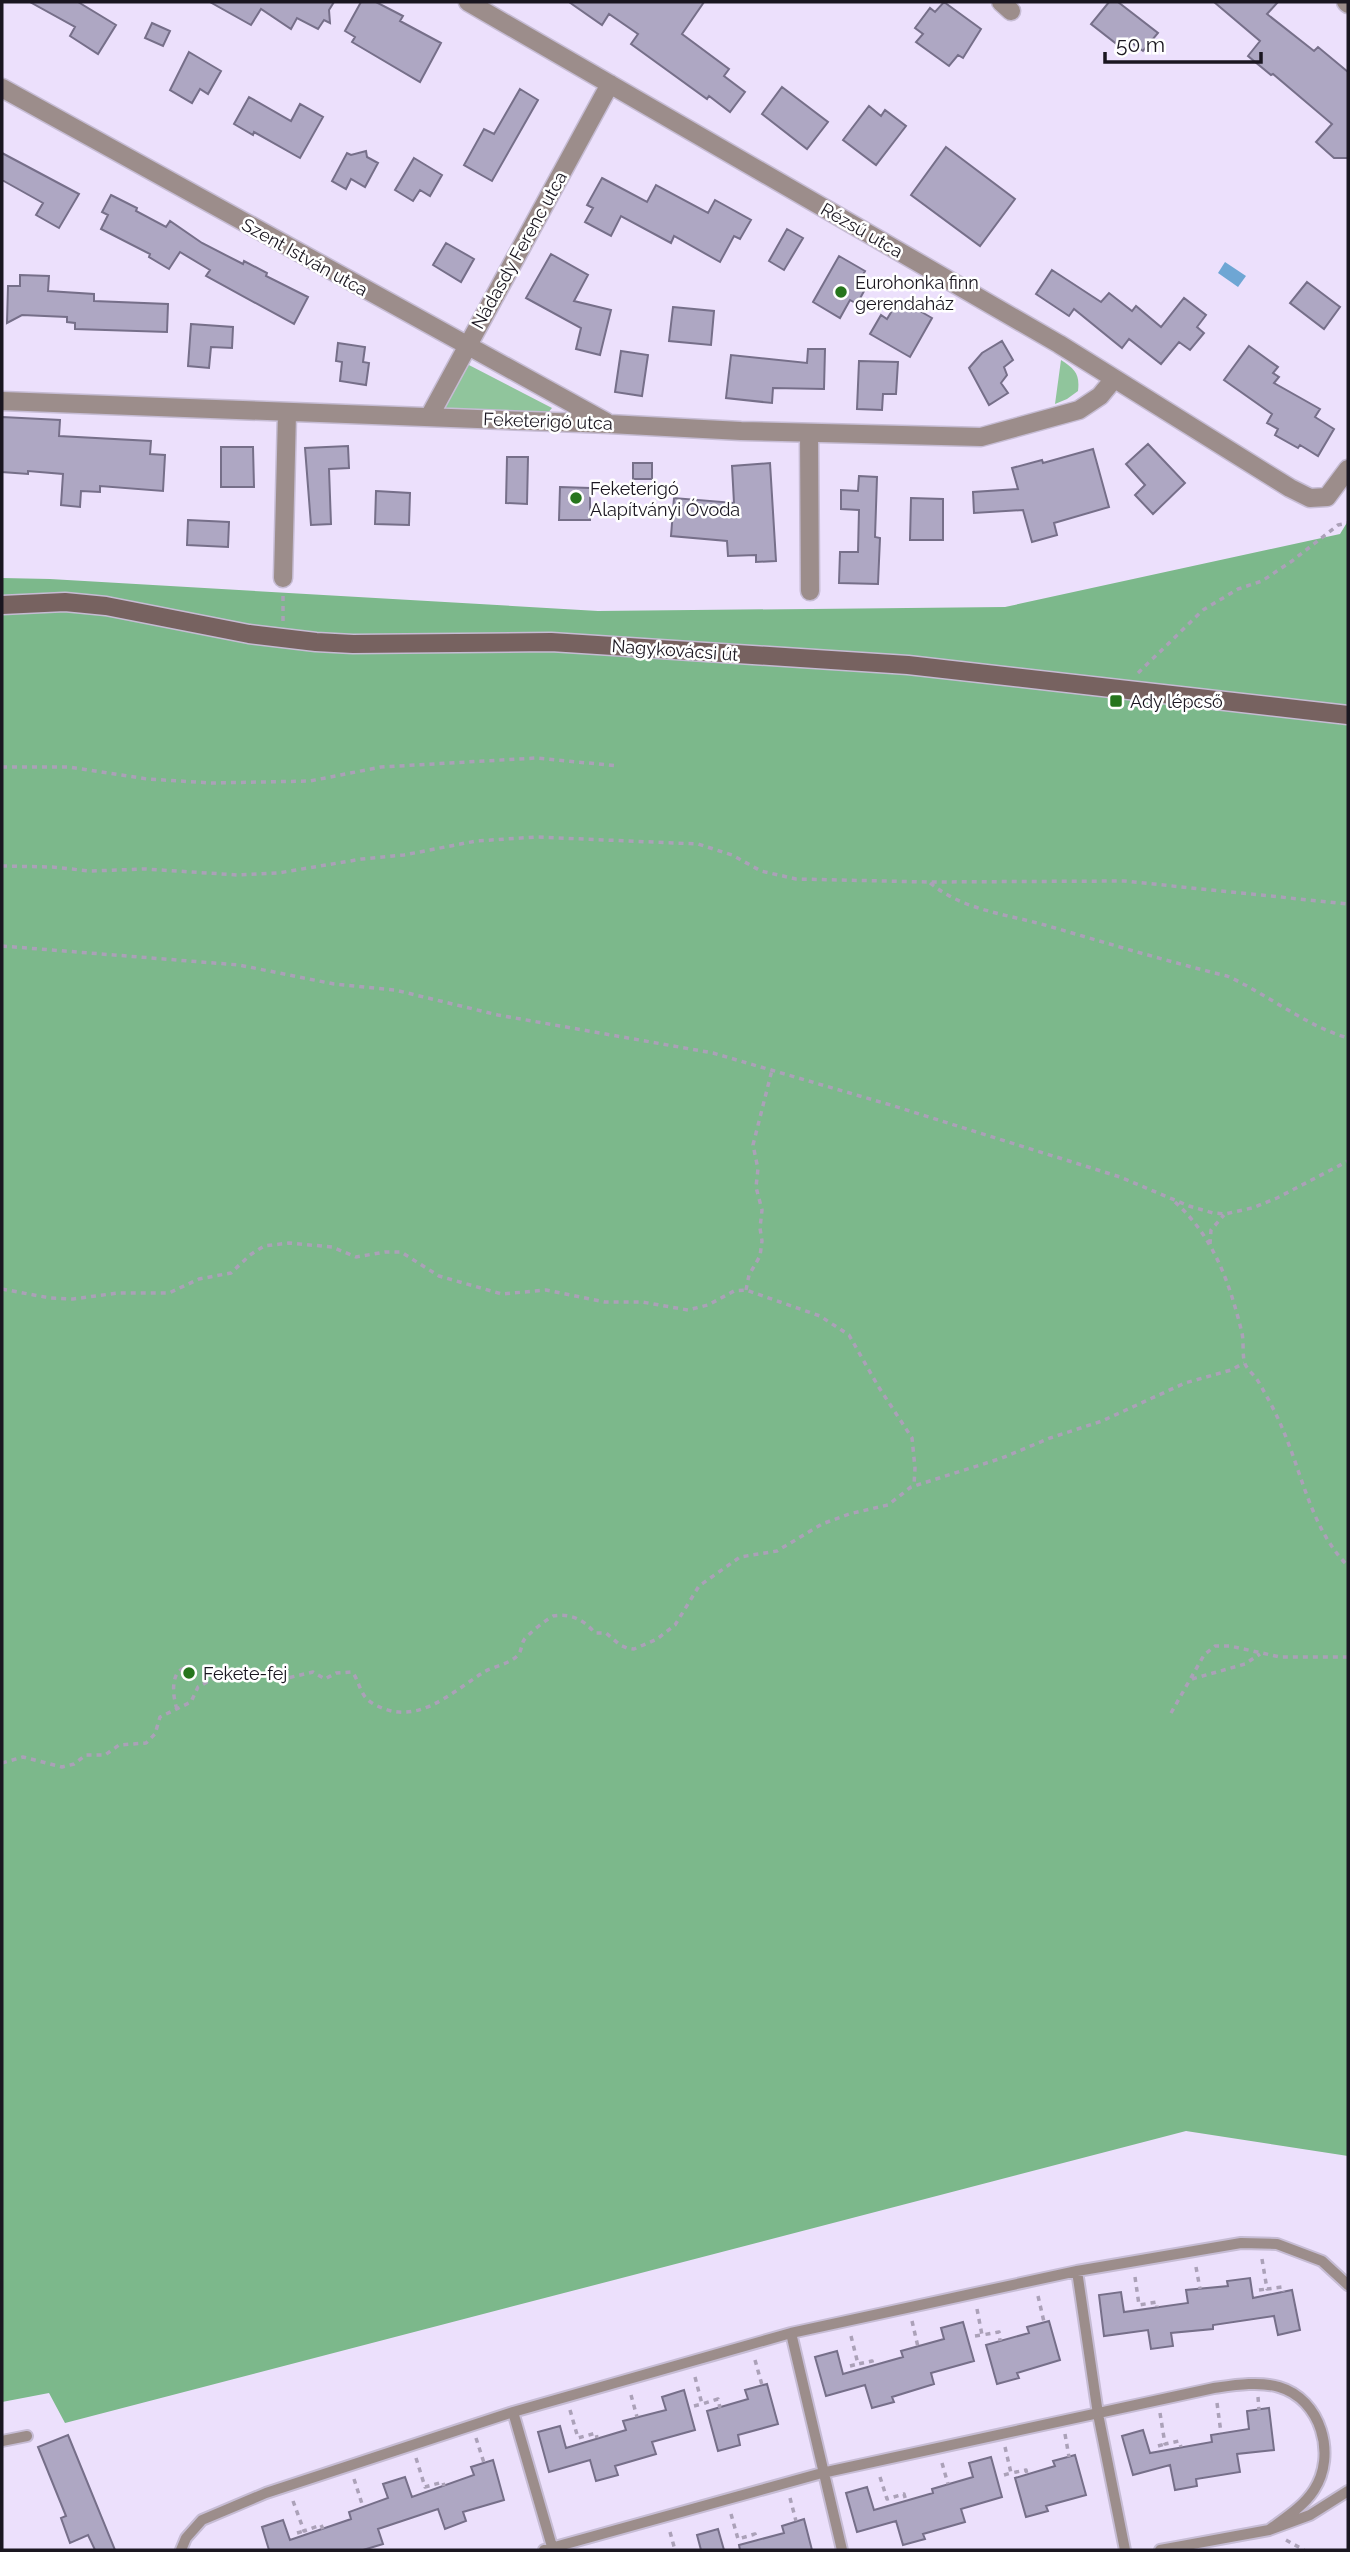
<svg xmlns="http://www.w3.org/2000/svg" width="1350" height="2552" font-family="Raleway,sans-serif">
  <style>
    .green { fill: #90c59c }
    .forest { fill: #7cb88b }
    .water { fill: #6ea6d4 }
    .building { fill: #aea7c3; stroke: #766f89; stroke-width: 2 }
    .lines { fill: none; stroke-linecap: round; stroke-linejoin: round }
    .lane-casing { stroke: #c6bcd4; stroke-width: 14 }
    .street-casing { stroke: #c6bcd4; stroke-width: 21 }
    .secondary-casing { stroke: #c6bcd4; stroke-width: 21 }
    .path { stroke: #aba1b8; stroke-width: 3.5; stroke-dasharray: 5 5; stroke-linecap: butt }
    .lane { stroke: #9c8d8b; stroke-width: 10 }
    .street { stroke: #9c8d8b; stroke-width: 18 }
    .secondary { stroke: #776260; stroke-width: 18 }
    .poi-dot { fill: #26751d; stroke: #fff; stroke-width: 2.5 }
    .labels { text-anchor: middle; dominant-baseline: central; stroke-width: 5; stroke-linejoin: round; paint-order: stroke }
    .street-label { font-size: 18px; fill: #1a1620; stroke: #fff }
    .poi-label { font-size: 18px; fill: #1a1620; stroke: #fff; text-anchor: start }
  </style>
  <rect width="100%" height="100%" fill="#ece0fc"/>
  <!-- green -->
  <path class="green" d="M 1061,360 C 1075,369 1080,374 1078,391 L 1067,399 L 1055,404 Z
    M 467,364 L 552,408 L 547,414 L 444,409 Z"/>
  <!-- forest -->
  <path class="forest" d="M 1348,521 L 1348,2156 L 1186,2131 L 65,2423 L 49,2393 L 2,2402 L 2,578 L 50,579 L 598,611 L 1005,607 L 1340,534 Z"/>
  <!-- water -->
  <path class="water" d="M 1225,262 L 1246,276 L 1238,287 L 1218,273 Z"/>
  <!-- building -->
  <path class="building" d="M 30,2 L 78,2 L 116,25 L 98,54 L 70,36 L 75,27 Z
    M 210,2 L 334,2 L 329,10 L 330,23 L 324,20 L 318,29 L 297,18 L 291,29 L 261,9 L 251,25 Z
    M 361,2 L 376,2 L 403,16 L 400,21 L 441,43 L 420,82 L 352,42 L 355,37 L 345,31 Z
    M 569,2 L 704,2 L 682,34 L 729,69 L 724,76 L 745,92 L 730,112 L 709,96 L 707,99 L 631,44 L 638,34 L 609,14 L 602,25 Z
    M 944,2 L 981,29 L 963,58 L 958,55 L 949,66 L 916,42 L 923,34 L 915,28 L 930,8 L 935,12 Z
    M 1109,2 L 1118,2 L 1158,33 L 1143,51 L 1129,41 L 1123,49 L 1091,24 Z
    M 1214,2 L 1278,2 L 1267,14 L 1314,51 L 1318,47 L 1348,72 L 1348,158 L 1334,158 L 1316,142 L 1332,124 L 1273,74 L 1271,75 L 1248,56 L 1260,41 Z
    M 152,23 L 170,31 L 163,46 L 145,38 Z
    M 189,52 L 221,71 L 208,94 L 200,89 L 192,103 L 170,90 Z
    M 782,87 L 828,122 L 807,149 L 762,114 Z
    M 520,89 L 538,100 L 492,181 L 464,165 L 484,129 L 494,134 Z
    M 249,97 L 291,121 L 300,104 L 323,117 L 300,158 L 254,132 L 253,135 L 234,124 Z
    M 869,106 L 881,116 L 885,110 L 906,126 L 876,165 L 843,140 Z
    M 946,147 L 1015,199 L 980,246 L 911,195 Z
    M 366,151 L 367,157 L 378,163 L 365,187 L 351,179 L 346,189 L 332,181 L 347,153 L 351,155 Z
    M 2,153 L 79,194 L 59,228 L 36,215 L 43,203 L 2,180 Z
    M 414,158 L 442,175 L 430,196 L 420,190 L 413,201 L 395,190 Z
    M 602,178 L 647,202 L 656,185 L 708,213 L 715,200 L 751,220 L 740,239 L 734,236 L 720,262 L 674,236 L 671,243 L 621,216 L 611,236 L 585,222 L 593,208 L 587,205 Z
    M 111,195 L 137,208 L 136,211 L 166,227 L 170,221 L 202,243 L 243,264 L 244,261 L 267,273 L 266,276 L 308,297 L 294,324 L 206,276 L 210,270 L 180,252 L 169,269 L 149,257 L 150,254 L 101,229 L 108,215 L 102,212 Z
    M 787,229 L 803,238 L 784,270 L 769,261 Z
    M 446,243 L 474,259 L 461,282 L 433,265 Z
    M 551,254 L 588,275 L 574,301 L 611,310 L 600,355 L 576,349 L 581,328 L 526,298 Z
    M 839,256 L 865,271 L 860,280 L 868,284 L 857,304 L 850,300 L 840,318 L 813,302 Z
    M 1052,270 L 1101,302 L 1109,293 L 1132,311 L 1136,306 L 1161,327 L 1184,298 L 1206,315 L 1197,327 L 1204,333 L 1190,350 L 1179,342 L 1161,364 L 1129,339 L 1122,348 L 1074,309 L 1069,316 L 1036,294 Z
    M 20,275 L 49,276 L 48,291 L 94,294 L 94,301 L 168,304 L 167,332 L 75,329 L 75,323 L 67,322 L 67,317 L 22,315 L 7,323 L 8,286 L 20,286 Z
    M 1307,282 L 1340,307 L 1324,329 L 1290,303 Z
    M 899,299 L 932,318 L 910,357 L 870,334 L 881,315 L 887,319 Z
    M 673,307 L 714,311 L 711,345 L 669,341 Z
    M 191,324 L 233,327 L 232,348 L 211,347 L 209,368 L 188,366 Z
    M 1002,341 L 1013,360 L 1004,367 L 1007,375 L 1001,383 L 1008,393 L 989,405 L 969,368 L 982,353 Z
    M 338,343 L 365,347 L 363,362 L 369,363 L 366,385 L 340,381 L 342,362 L 336,361 Z
    M 1249,346 L 1278,367 L 1273,373 L 1279,377 L 1274,383 L 1320,409 L 1315,417 L 1334,429 L 1318,456 L 1300,445 L 1298,448 L 1275,435 L 1278,429 L 1267,423 L 1272,414 L 1224,380 Z
    M 808,349 L 825,349 L 824,389 L 773,388 L 772,403 L 726,398 L 731,355 L 807,363 Z
    M 621,351 L 648,355 L 642,396 L 615,392 Z
    M 859,361 L 898,362 L 896,394 L 883,394 L 882,410 L 857,409 Z
    M 2,417 L 60,420 L 59,436 L 151,441 L 150,454 L 165,455 L 163,491 L 100,486 L 100,492 L 81,491 L 80,507 L 61,505 L 63,474 L 28,471 L 28,474 L 2,472 Z
    M 1148,444 L 1185,483 L 1153,514 L 1135,495 L 1145,485 L 1126,464 Z
    M 348,446 L 349,468 L 329,469 L 331,524 L 311,525 L 305,448 Z
    M 221,447 L 253,447 L 254,487 L 221,487 Z
    M 1093,449 L 1109,507 L 1054,523 L 1057,535 L 1032,542 L 1023,510 L 974,513 L 973,492 L 1018,489 L 1012,468 L 1042,460 L 1043,463 Z
    M 507,457 L 528,457 L 527,504 L 506,503 Z
    M 633,463 L 652,463 L 652,479 L 633,479 Z
    M 770,463 L 776,561 L 756,562 L 756,555 L 728,556 L 727,541 L 671,536 L 674,498 L 734,503 L 732,466 Z
    M 859,476 L 877,477 L 875,537 L 880,538 L 878,584 L 839,583 L 840,552 L 858,552 L 859,510 L 841,509 L 841,490 L 858,491 Z
    M 560,487 L 590,488 L 590,520 L 559,520 Z
    M 376,491 L 410,493 L 409,525 L 375,524 Z
    M 911,498 L 943,499 L 943,540 L 910,540 Z
    M 188,520 L 229,522 L 228,547 L 187,545 Z
    M 1250,2278 L 1253,2298 L 1292,2290 L 1300,2330 L 1278,2335 L 1274,2316 L 1213,2325 L 1213,2329 L 1171,2333 L 1173,2346 L 1151,2349 L 1148,2330 L 1104,2336 L 1099,2295 L 1121,2292 L 1124,2312 L 1188,2303 L 1186,2290 L 1228,2286 L 1227,2281 Z
    M 1049,2321 L 1060,2360 L 1017,2373 L 1019,2378 L 997,2384 L 986,2345 L 1029,2333 L 1027,2327 Z
    M 963,2322 L 974,2361 L 931,2373 L 934,2384 L 892,2397 L 894,2402 L 872,2408 L 865,2385 L 826,2396 L 815,2357 L 837,2351 L 843,2374 L 903,2357 L 901,2351 L 944,2339 L 941,2328 Z
    M 767,2384 L 778,2424 L 738,2435 L 740,2445 L 718,2451 L 707,2411 L 748,2399 L 745,2390 Z
    M 684,2390 L 695,2430 L 652,2442 L 656,2454 L 615,2466 L 618,2475 L 596,2481 L 590,2460 L 549,2472 L 538,2432 L 560,2426 L 566,2448 L 626,2430 L 623,2421 L 666,2410 L 662,2397 Z
    M 1269,2408 L 1274,2450 L 1237,2454 L 1240,2472 L 1196,2479 L 1197,2486 L 1175,2490 L 1170,2465 L 1133,2475 L 1122,2436 L 1143,2430 L 1150,2453 L 1212,2442 L 1211,2435 L 1249,2429 L 1247,2411 Z
    M 68,2435 L 115,2550 L 95,2550 L 88,2535 L 70,2543 L 61,2518 L 66,2516 L 38,2447 Z
    M 1075,2455 L 1086,2495 L 1046,2506 L 1048,2511 L 1026,2517 L 1015,2478 L 1055,2466 L 1053,2461 Z
    M 991,2457 L 1002,2497 L 961,2509 L 965,2522 L 923,2534 L 925,2539 L 903,2545 L 896,2521 L 857,2532 L 846,2493 L 867,2487 L 874,2510 L 933,2493 L 932,2489 L 973,2477 L 969,2463 Z
    M 493,2460 L 504,2500 L 463,2512 L 466,2521 L 445,2529 L 438,2509 L 378,2529 L 383,2544 L 363,2550 L 269,2550 L 262,2527 L 283,2520 L 290,2540 L 351,2519 L 349,2512 L 388,2498 L 383,2484 L 405,2477 L 412,2497 L 474,2475 L 471,2467 Z
    M 804,2519 L 812,2550 L 740,2550 L 739,2545 L 784,2533 L 782,2526 Z
    M 718,2529 L 724,2550 L 701,2550 L 697,2535 Z"/>
  <g class="lines">
    <!-- lane casing -->
    <g class="lane-casing">
      <path id="lane" d="M 1077,2271 L 1098,2414 L 1125,2550
        M 791,2333 L 842,2550
        M 513,2412 L 553,2550
        M 2,2441 L 27,2436
        M 181,2550 L 186,2538 L 202,2520 L 266,2493 L 513,2412 L 791,2333 L 1077,2271 L 1241,2243 L 1277,2244 L 1322,2261 L 1348,2285
        M 544,2550 L 822,2473 L 1214,2388 C 1235,2385 1259,2381 1279,2387 C 1321,2399 1337,2455 1314,2490 C 1303,2507 1285,2518 1269,2530
        M 1160,2550 L 1269,2530 L 1310,2515 L 1348,2491"/>
    </g>
    <!-- street casing -->
    <g class="street-casing">
      <path id="street" d="M 468,2 L 1059,344 L 1290,488 L 1310,498 L 1327,497 L 1348,469
        M 1001,2 L 1011,11
        M 1346,2 L 1348,4
        M 2,88 L 606,422
        M 2,401 L 609,424 L 741,431 L 981,437 L 1079,410 L 1100,396 L 1114,379
        M 429,417 L 610,84
        M 809,433 L 810,591
        M 283,578 L 287,413"/>
    </g>
    <!-- secondary casing -->
    <g class="secondary-casing">
      <path id="secondary" d="M 2,605 L 65,602 L 106,606 L 249,634 L 316,642 L 353,644 L 551,642 L 908,665 L 1348,715"/>
    </g>
    <!-- path -->
    <path class="path" d="M 283,621 L 283,594
      M 1138,673 L 1203,610 L 1238,589 L 1262,581 L 1292,561 L 1338,525 L 1348,523
      M 2,767 L 69,767 L 147,779 L 212,783 L 310,781 L 381,767 L 536,758 L 619,766
      M 2,866 L 52,867 L 90,871 L 145,869 L 238,875 L 278,873 L 362,859 L 404,855 L 476,841 L 536,837 L 698,844 L 732,855 L 761,871 L 796,879 L 928,882 L 1124,881 L 1348,904
      M 930,883 C 963,910 1005,914 1045,925 C 1106,943 1166,961 1227,976 C 1269,995 1304,1025 1348,1038
      M 2,946 L 239,965 L 334,984 L 395,990 L 498,1015 L 713,1053 L 894,1106 L 1120,1177 L 1189,1206 L 1213,1213 L 1225,1214 L 1252,1208 L 1277,1198 L 1348,1161
      M 1175,1202 C 1214,1237 1230,1284 1242,1333 C 1244,1342 1242,1356 1245,1364 C 1248,1370 1254,1375 1258,1381 C 1266,1395 1274,1409 1280,1423 C 1302,1471 1310,1528 1348,1566
      M 1210,1244 L 1211,1230 L 1224,1215
      M 2,1289 L 50,1298 L 73,1299 L 118,1293 L 169,1293 L 199,1279 L 231,1273 L 250,1255 L 264,1246 L 289,1243 L 332,1247 L 356,1257 L 385,1252 L 401,1252 L 439,1276 L 502,1294 L 546,1290 L 605,1302 L 642,1302 L 688,1310 L 708,1305 L 734,1291 L 746,1290 L 820,1316 L 849,1335 L 878,1386 L 912,1438 L 915,1468 L 914,1485
      M 746,1290 L 749,1275 L 760,1256 L 762,1241 L 760,1228 L 762,1210 L 756,1187 L 758,1169 L 753,1145 L 772,1070
      M 1192,1679 L 1245,1664 L 1260,1654
      M 177,1709 C 172,1695 169,1662 194,1669
      M 1171,1713 L 1204,1655 L 1215,1646 L 1230,1646 L 1280,1657 L 1348,1657
      M 2,1763 L 23,1757 L 62,1767 L 74,1764 L 86,1755 L 105,1755 L 119,1745 L 146,1743 L 155,1734 L 160,1717 L 191,1702 L 198,1687 L 216,1677 L 237,1678 L 250,1673 L 283,1679 L 313,1672 L 325,1679 L 336,1673 L 352,1672 C 360,1681 359,1695 372,1703 C 415,1729 449,1694 484,1672 C 494,1666 510,1664 518,1655 C 522,1650 521,1645 524,1640 C 528,1634 547,1619 553,1616 C 571,1613 584,1620 595,1633 L 606,1633 L 620,1645 L 627,1648 L 634,1649 L 657,1639 L 675,1625 L 699,1586 L 740,1557 L 777,1551 L 822,1524 L 849,1514 L 888,1505 L 911,1487 L 1002,1458 L 1050,1438 L 1102,1421 L 1185,1383 L 1231,1370 L 1244,1363
      M 1262,2259 L 1267,2289 L 1282,2287 L 1283,2292
      M 1196,2267 L 1200,2289
      M 1135,2277 L 1139,2305 L 1157,2302 L 1157,2307
      M 1259,2290 L 1267,2289
      M 1038,2296 L 1044,2322
      M 977,2309 L 982,2335 L 999,2332 L 1000,2341
      M 912,2321 L 918,2347
      M 851,2336 L 858,2364 L 872,2361 L 873,2365
      M 975,2336 L 982,2335
      M 755,2360 L 762,2385
      M 850,2366 L 858,2364
      M 695,2377 L 702,2404 L 718,2399 L 720,2408
      M 631,2395 L 637,2417
      M 1258,2397 L 1259,2410
      M 1217,2403 L 1221,2433
      M 694,2406 L 702,2404
      M 570,2410 L 578,2438 L 596,2433 L 597,2438
      M 1160,2413 L 1165,2444 L 1179,2441 L 1181,2447
      M 1065,2434 L 1069,2457
      M 476,2438 L 484,2463
      M 1158,2446 L 1165,2444
      M 1005,2447 L 1011,2473 L 1026,2470 L 1027,2474
      M 416,2458 L 425,2487 L 443,2482 L 444,2486
      M 942,2463 L 948,2484
      M 1004,2475 L 1011,2473
      M 880,2477 L 887,2499 L 904,2494 L 906,2501
      M 354,2479 L 363,2507
      M 790,2498 L 796,2521
      M 293,2501 L 304,2531 L 321,2525 L 323,2529
      M 731,2514 L 738,2539 L 755,2534 L 757,2540
      M 670,2532 L 675,2550
      M 297,2533 L 304,2531
      M 1286,2540 L 1304,2550"/>
    <!-- lane -->
    <use href="#lane" class="lane"/>
    <!-- street -->
    <use href="#street" class="street"/>
    <!-- secondary -->
    <use href="#secondary" class="secondary"/>
  </g>
  <!-- markers -->
  <g class="poi-dot">
    <circle cx="841" cy="292" r="7"/>
    <circle cx="576" cy="498" r="7"/>
    <rect x="1109" y="694" width="14" height="14" rx="3.5"/>
    <circle cx="189" cy="1673" r="7"/>
  </g>
  <g class="labels">
    <!-- street labels -->
    <g class="street-label">
      <text transform="translate(862 230) rotate(30)">Rézsű utca</text>
      <text transform="translate(519 250) rotate(-61)">Nádasdy Ferenc utca</text>
      <text transform="translate(305 257) rotate(29)">Szent István utca</text>
      <text transform="translate(548 421) rotate(2)">Feketerigó utca</text>
      <text transform="translate(675 650) rotate(4)">Nagykovácsi út</text>
    </g>
    <!-- poi labels -->
    <g class="poi-label">
      <text x="855" y="282">Eurohonka finn<tspan x="855" dy="21">gerendaház</tspan></text>
      <text x="590" y="488">Feketerigó<tspan x="590" dy="21">Alapítványi Óvoda</tspan></text>
      <text x="1130" y="701">Ady lépcső</text>
      <text x="203" y="1673">Fekete-fej</text>
    </g>
  </g>
  <!-- border -->
  <rect width="1350" height="2552" fill="none" stroke="#1a1620" stroke-width="7"/>
  <!-- scale -->
  <path d="M1105 52v10h156v-10" fill="none" stroke="#1a1620" stroke-width="3.5"/>
  <text x="1116" y="52" font-size="21" fill="#1a1620" stroke="#ffffff" stroke-width="5" paint-order="stroke">50 m</text>
</svg>
